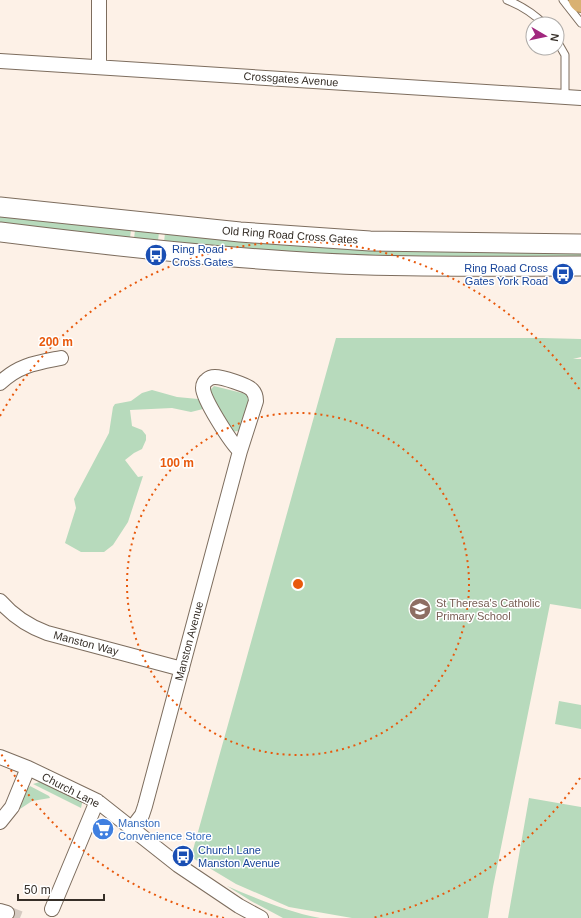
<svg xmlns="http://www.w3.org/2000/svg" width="581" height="918" font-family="Arial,sans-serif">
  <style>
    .green { fill: #b7dabc }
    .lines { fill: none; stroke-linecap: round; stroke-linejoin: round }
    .street-tunnel { stroke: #d5cac1; stroke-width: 14; stroke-dasharray: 14 7; stroke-linecap: butt }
    .lane-casing { stroke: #7d6d5e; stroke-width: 9 }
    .street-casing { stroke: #7d6d5e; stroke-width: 16 }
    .secondary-casing { stroke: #7d6d5e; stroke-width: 21 }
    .highway-casing { stroke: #a08458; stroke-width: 24 }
    .lane { stroke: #fff; stroke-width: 7 }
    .street { stroke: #fff; stroke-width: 14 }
    .secondary { stroke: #fff; stroke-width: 19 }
    .highway { stroke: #d9b172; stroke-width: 22 }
    .ring { fill: none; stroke: #e8590c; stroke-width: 2; stroke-dasharray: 2 4 }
    .labels { text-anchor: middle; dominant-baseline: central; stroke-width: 3; stroke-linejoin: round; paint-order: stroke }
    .street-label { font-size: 11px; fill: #362f28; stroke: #fff }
    .transit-label { font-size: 11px; fill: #164399; stroke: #fff; text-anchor: start }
    .education-label { font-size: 11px; fill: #785e54; stroke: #fff; text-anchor: start }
    .shop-label { font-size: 11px; fill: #366cbe; stroke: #fff; text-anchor: start }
    .centre { fill: #e8590c; stroke: #fff; stroke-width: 2 }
    .ring-label { font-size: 12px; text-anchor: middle; font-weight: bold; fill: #e8590c; stroke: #fff; stroke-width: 3; stroke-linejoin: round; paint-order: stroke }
  </style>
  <rect width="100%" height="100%" fill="#fdf1e7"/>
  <!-- green -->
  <path class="green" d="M 0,216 L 131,230 L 130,238 L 0,225 Z
    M 135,230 L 159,232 L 158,241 L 134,239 Z
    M 165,233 L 581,252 L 581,261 L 329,255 L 164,242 Z
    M 336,338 L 542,338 L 581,339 L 581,357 L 573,359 L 581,359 L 581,609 L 550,604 L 493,887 L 488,918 L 352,918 L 289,907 L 236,884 L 191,857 Z
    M 214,386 L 246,394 L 250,399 L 239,431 L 230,432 L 209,391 Z
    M 152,390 L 177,397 L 198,399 L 203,409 L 191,412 L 172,408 L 130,410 L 132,426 L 142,430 L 146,435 L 146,440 L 142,449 L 134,453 L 125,460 L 138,477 L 143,476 L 128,522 L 113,545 L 104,552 L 81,552 L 65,543 L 76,508 L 74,499 L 109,433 L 113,407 L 115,404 L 131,401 L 142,393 Z
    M 559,701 L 581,705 L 581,729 L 555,724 Z
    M 43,781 L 83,799 L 81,808 L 33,784 Z
    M 30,786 L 49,796 L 50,798 L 32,801 L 20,809 L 18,808 L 25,792 Z
    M 529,798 L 581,807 L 581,918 L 508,918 Z
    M 227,886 C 258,899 287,912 320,918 L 283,918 L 251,901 Z"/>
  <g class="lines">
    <!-- street-tunnel -->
    <path class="street-tunnel" d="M 7,913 L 20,918"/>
    <!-- lane casing -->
    <g class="lane-casing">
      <path id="lane" d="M 507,0 C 522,6 533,13 544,24
        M 563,0 L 581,23
        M 557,41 L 565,55 L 565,97"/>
    </g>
    <!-- street casing -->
    <g class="street-casing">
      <path id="street" d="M 0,61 L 581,98
        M 99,67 L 99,0
        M 0,383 C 19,365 36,363 61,358
        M 0,601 C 13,616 28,626 47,633 L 182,669
        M 0,757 L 28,768 L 97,801 L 178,865 L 239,906 L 261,918
        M 0,822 L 12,807 L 28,768
        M 132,828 L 142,815 L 145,806 L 240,451 L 256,401 C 256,397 255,393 252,390 C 248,385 222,377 215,377 C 212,377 209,378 207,380 C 204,382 203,385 203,388 C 203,399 231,443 240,451
        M 52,909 L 97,801
        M 0,911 L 7,913"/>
    </g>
    <!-- secondary casing -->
    <g class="secondary-casing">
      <path id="secondary" d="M 0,207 L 240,232 L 370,241 L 581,244
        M 0,232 C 96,244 192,255 288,261 C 386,268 483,266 581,266"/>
    </g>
    <!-- highway casing -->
    <g class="highway-casing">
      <path id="highway" d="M 580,0 L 581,1"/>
    </g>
    <!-- lane -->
    <use href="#lane" class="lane"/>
    <!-- street -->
    <use href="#street" class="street"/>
    <!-- secondary -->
    <use href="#secondary" class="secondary"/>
    <!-- highway -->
    <use href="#highway" class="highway"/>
  </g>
  <!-- distance rings -->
  <g class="ring">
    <circle cx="298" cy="584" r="171"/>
    <path d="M580 778A342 342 0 0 1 372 918M224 918A342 342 0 0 1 0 752M0 416A342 342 0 0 1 580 390"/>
  </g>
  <!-- icons -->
  <defs>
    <g id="bus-disc" transform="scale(1.15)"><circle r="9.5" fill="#1a4fb4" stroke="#fff"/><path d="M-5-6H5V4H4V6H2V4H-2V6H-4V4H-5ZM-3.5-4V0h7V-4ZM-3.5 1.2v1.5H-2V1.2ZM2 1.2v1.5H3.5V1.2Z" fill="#fff"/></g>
    <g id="school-disc" transform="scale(1.15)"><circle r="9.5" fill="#8d6e63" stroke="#fff"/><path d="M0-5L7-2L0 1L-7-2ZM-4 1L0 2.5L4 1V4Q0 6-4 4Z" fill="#fff"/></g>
    <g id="supermarket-disc" transform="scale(1.15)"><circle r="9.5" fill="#3f7fe0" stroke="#fff"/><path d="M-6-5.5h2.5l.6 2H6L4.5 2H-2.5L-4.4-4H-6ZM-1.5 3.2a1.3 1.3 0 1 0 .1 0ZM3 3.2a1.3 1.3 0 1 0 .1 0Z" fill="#fff"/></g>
  </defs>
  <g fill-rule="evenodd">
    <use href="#bus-disc" x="156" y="255"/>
    <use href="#bus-disc" x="563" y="274"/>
    <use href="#school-disc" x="420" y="609"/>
    <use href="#supermarket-disc" x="103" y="829"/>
    <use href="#bus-disc" x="183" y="856"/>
  </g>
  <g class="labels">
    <!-- street labels -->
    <g class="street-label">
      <text transform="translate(291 79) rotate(4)">Crossgates Avenue</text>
      <text transform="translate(290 235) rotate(4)">Old Ring Road Cross Gates</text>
      <text transform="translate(189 641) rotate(-75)">Manston Avenue</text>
      <text transform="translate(86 643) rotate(15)">Manston Way</text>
      <text transform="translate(71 790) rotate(27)">Church Lane</text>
    </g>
    <!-- transit labels -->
    <g class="transit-label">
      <text x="172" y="249">Ring Road<tspan x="172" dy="13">Cross Gates</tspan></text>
      <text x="548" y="268" text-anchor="end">Ring Road Cross<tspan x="548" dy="13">Gates York Road</tspan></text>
      <text x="198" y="850">Church Lane<tspan x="198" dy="13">Manston Avenue</tspan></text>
    </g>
    <!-- education labels -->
    <g class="education-label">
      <text x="436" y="603">St Theresa's Catholic<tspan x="436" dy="13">Primary School</tspan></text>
    </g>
    <!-- shop labels -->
    <g class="shop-label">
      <text x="118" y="823">Manston<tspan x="118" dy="13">Convenience Store</tspan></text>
    </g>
  </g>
  <circle cx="298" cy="584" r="6" class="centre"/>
  <g class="ring-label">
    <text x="56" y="346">200 m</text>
    <text x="177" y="467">100 m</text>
  </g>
  <!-- north arrow -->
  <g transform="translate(545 36) rotate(99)"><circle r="19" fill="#ffffff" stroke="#afaca9"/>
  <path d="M0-3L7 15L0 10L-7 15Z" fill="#a1277e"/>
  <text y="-6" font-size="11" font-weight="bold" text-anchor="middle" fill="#362f28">N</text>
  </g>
  <!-- scale -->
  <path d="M18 894v6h86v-6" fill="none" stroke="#362f28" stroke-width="2"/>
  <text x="24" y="894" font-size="12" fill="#362f28" stroke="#ffffff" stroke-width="3" paint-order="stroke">50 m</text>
</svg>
